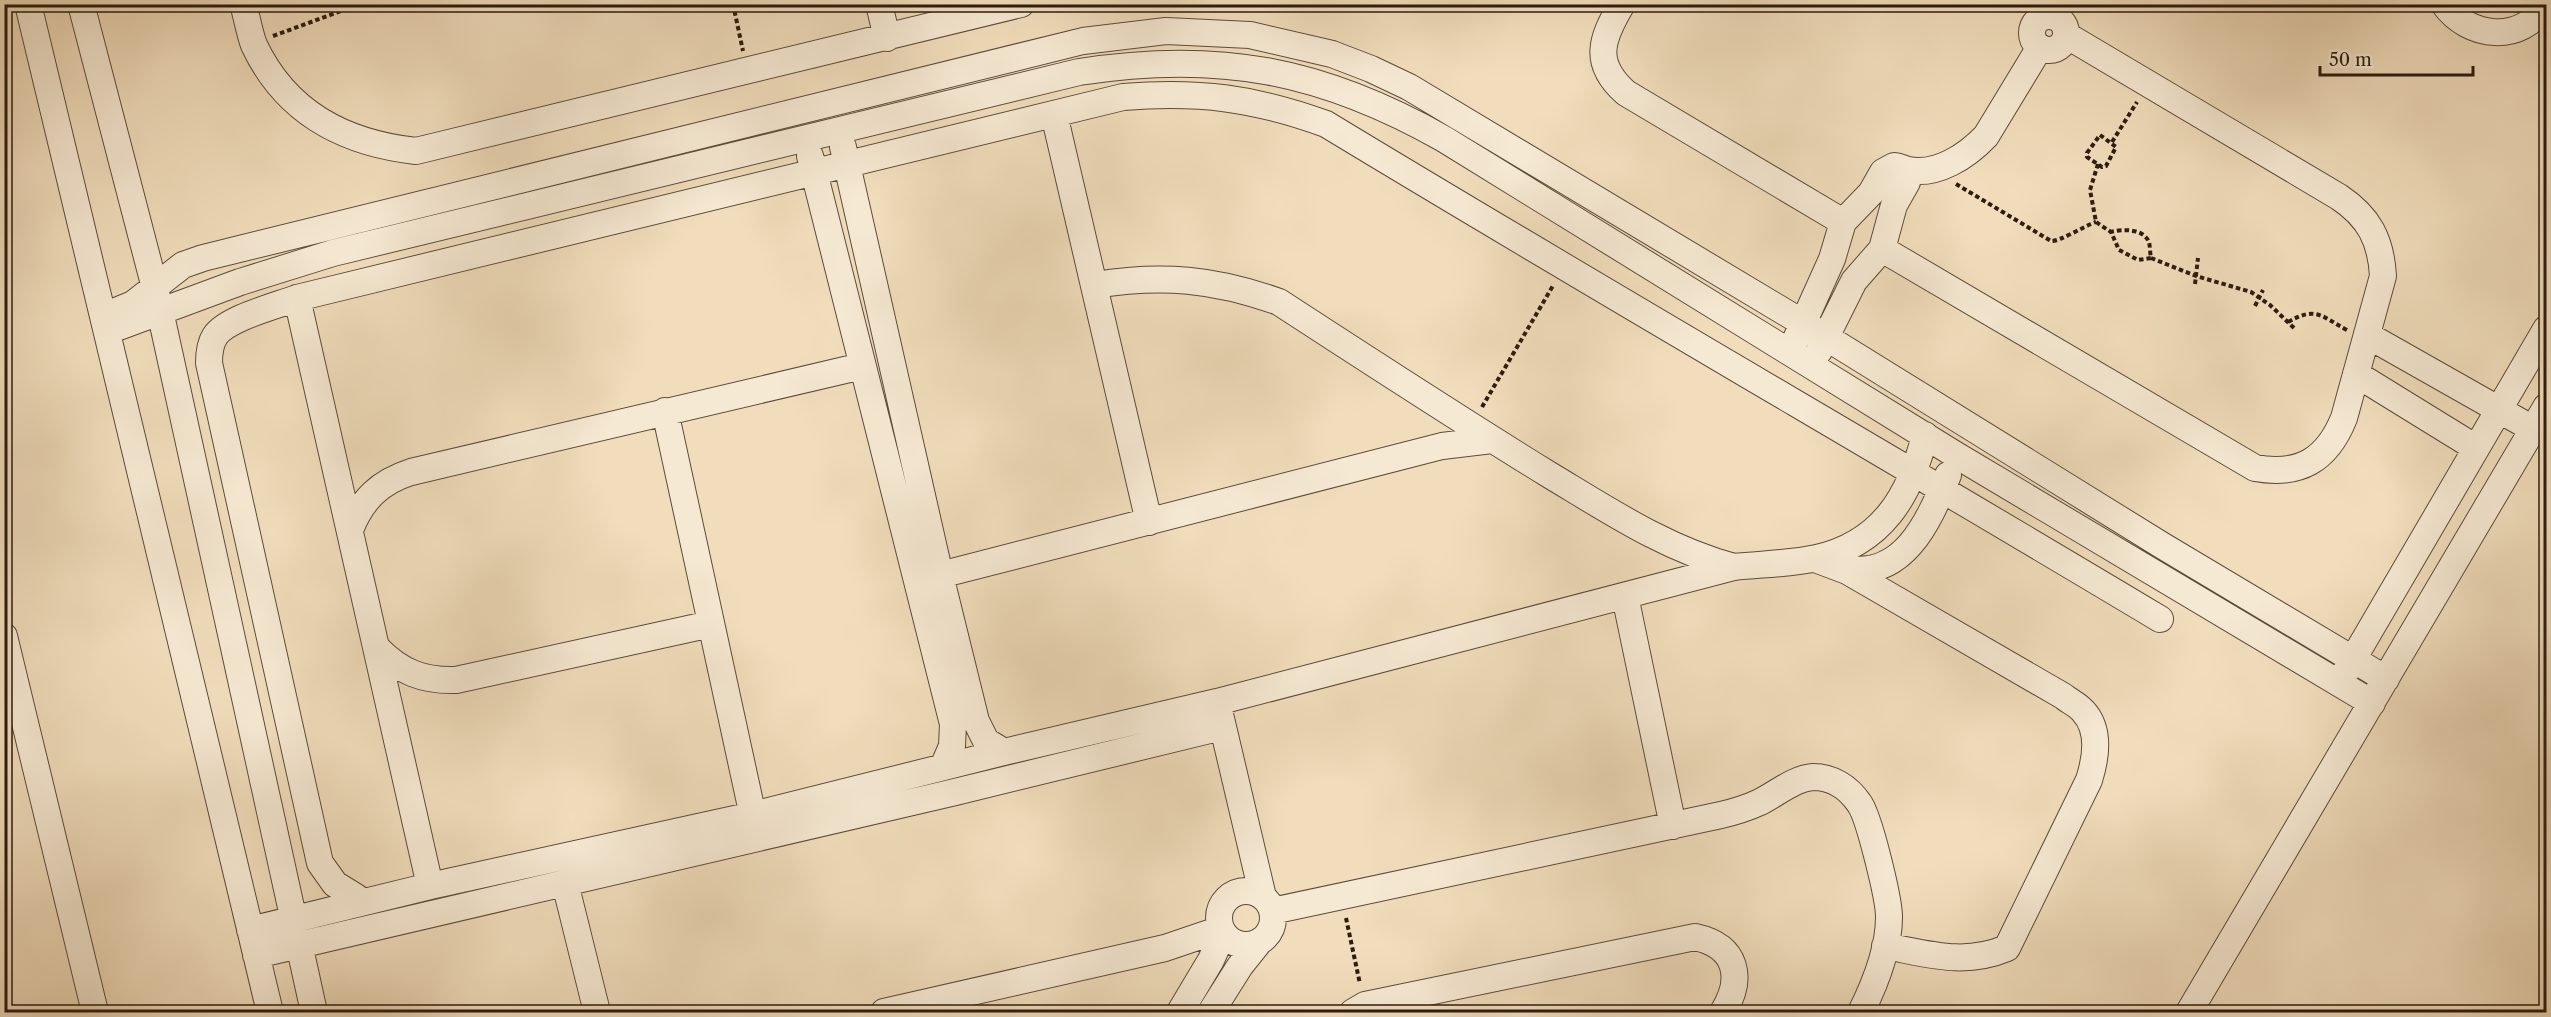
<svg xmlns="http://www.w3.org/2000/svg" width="2551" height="1017" font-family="'Libre Caslon Text',serif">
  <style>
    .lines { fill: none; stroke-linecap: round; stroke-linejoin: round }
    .minor-casing { stroke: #5c4c3b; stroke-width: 28 }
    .path { stroke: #2b1b10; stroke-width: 4; stroke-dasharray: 4.5 3; stroke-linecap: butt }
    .minor { stroke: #f6e9d3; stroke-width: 26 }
  </style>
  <rect width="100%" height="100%" fill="#f1ddbc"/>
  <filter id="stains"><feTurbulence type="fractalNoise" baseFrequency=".00333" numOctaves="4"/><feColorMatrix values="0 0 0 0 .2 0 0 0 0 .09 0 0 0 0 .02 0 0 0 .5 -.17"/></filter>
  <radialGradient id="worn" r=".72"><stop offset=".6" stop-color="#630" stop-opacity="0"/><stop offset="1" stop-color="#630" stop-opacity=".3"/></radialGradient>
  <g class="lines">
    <!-- minor casing -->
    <g class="minor-casing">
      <path id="minor" d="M 28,4 L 270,1012
        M 81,4 L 155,288 L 314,1012
        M 243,4 C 247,17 249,32 254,45 C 286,113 344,143 416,151 L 1021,4
        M 879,4 L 887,38
        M 1622,4 C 1601,39 1592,63 1626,93 L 1843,222
        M 2444,4 C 2468,38 2522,45 2545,4
        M2032 33a17 17 0 1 1 34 0a17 17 0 1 1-34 0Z
        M 1054,114 L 1149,522
        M 843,147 L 940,575 L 976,721 L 986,741 L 1004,752
        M 810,156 L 953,724 L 952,746 L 943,767
        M 1882,249 L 2255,468 C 2300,476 2327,460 2344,418 L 2383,276 C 2381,240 2369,217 2339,197 L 2066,35
        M 1095,285 C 1162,274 1215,279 1279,302 C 1368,360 1457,418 1548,474 C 1608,510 1666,549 1734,567
        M 297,298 L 430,886
        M 104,316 L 133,304 L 183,265 L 203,258 L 1083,41 L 1166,31 L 1250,35 L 1332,54 L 1371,69 L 1409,87 L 1803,323 L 2163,546 L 2386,679
        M 113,329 L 240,282 L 333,253 L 1079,72 C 1218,50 1322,70 1444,139 L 1956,455 L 2372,703
        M 2367,335 L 2533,429
        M 1796,339 L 1832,259 L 1843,222 L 1871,193 L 1883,172 L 1894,166 C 1899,166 1903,169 1908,170 C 1937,176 1967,156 1986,136 L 2040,47
        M 1819,351 L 1854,281 L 1882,249 L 1894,205 L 1907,182 L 1907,170
        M 2356,374 L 2476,448
        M 665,411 L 756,830
        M 350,530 C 362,499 380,482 411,472 L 862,366
        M 1815,559 L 1847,571 L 2063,696 C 2069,701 2078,705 2083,711 C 2101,730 2096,758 2089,780 L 2007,948 C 1964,966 1929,954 1885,946
        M 1843,568 C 1904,581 1929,520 1948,475
        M 940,575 L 1442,446 L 1492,440
        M 1625,596 L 1673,826
        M 4,636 L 95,1012
        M 377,648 C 400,672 423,681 456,680 L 711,624
        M 2345,673 L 2546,329
        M 1219,710 L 1263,897
        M 565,883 L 597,1012
        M1219 918a27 27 0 1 1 54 0a27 27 0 1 1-54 0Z
        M 357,903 L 356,897 L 335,884 L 320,863 L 209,363 C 209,354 210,344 215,336 C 227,318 276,306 297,298 L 1123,97 C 1200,91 1254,98 1326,124 C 1603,292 1883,453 2160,619
        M 1272,911 L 1721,815 C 1734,812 1747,808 1760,802 C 1776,794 1795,778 1813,777 C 1832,777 1848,787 1859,803 C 1869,816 1889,899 1889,917 C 1889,950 1875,984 1861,1012
        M 250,930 L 430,886 L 753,815 L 1004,752 L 1217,702 L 1734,567 C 1761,564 1790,564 1817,558 C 1882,543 1910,496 1925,435
        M 256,955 L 955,792 L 1222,727
        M 884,1012 L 1165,948 L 1221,929
        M 1180,1012 L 1211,960 L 1223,933
        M 1211,1012 L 1240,966 L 1260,941
        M 1353,1012 L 1365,1005 L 1695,937 C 1737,946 1744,978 1723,1012
        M 2189,1012 L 2546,407"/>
    </g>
    <!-- path -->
    <path class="path" d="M 733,4 L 743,51
      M 273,36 L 360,4
      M 2100,135 L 2116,147 L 2106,166 L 2102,167 L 2087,157 L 2087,153 Z
      M 2112,142 L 2137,102
      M 2098,164 L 2090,190 L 2096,222 L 2111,232 L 2119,250 L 2138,260 L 2151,258 C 2150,253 2150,246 2149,242 C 2143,228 2122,229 2111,232
      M 1956,184 L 2051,241 C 2059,242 2084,226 2096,222
      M 2151,258 L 2196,276 L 2251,292 L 2270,305 L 2294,328
      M 2195,284 L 2198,258
      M 2255,306 L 2263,290
      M 2288,322 C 2316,306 2321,316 2347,330
      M 1482,407 L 1554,284
      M 1346,918 L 1360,984
      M 1083,1010 L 1087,1012"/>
    <!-- minor -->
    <use href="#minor" class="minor"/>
  </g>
  <!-- margin -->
  <rect width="2551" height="1017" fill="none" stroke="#f1ddbc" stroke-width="24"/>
  <rect x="6" y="6" width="2539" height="1005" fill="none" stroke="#2b1b10" stroke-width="3"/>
  <rect x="12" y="12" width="2527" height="993" fill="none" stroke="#2b1b10" stroke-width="1.5"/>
  <!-- scale -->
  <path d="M2320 66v9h153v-9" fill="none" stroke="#2b1b10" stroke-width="3"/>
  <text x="2329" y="66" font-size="18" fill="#2b1b10" stroke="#f6e9d3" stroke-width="4.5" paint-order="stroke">50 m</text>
  <rect width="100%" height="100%" filter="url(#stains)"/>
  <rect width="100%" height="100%" fill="url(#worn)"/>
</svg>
